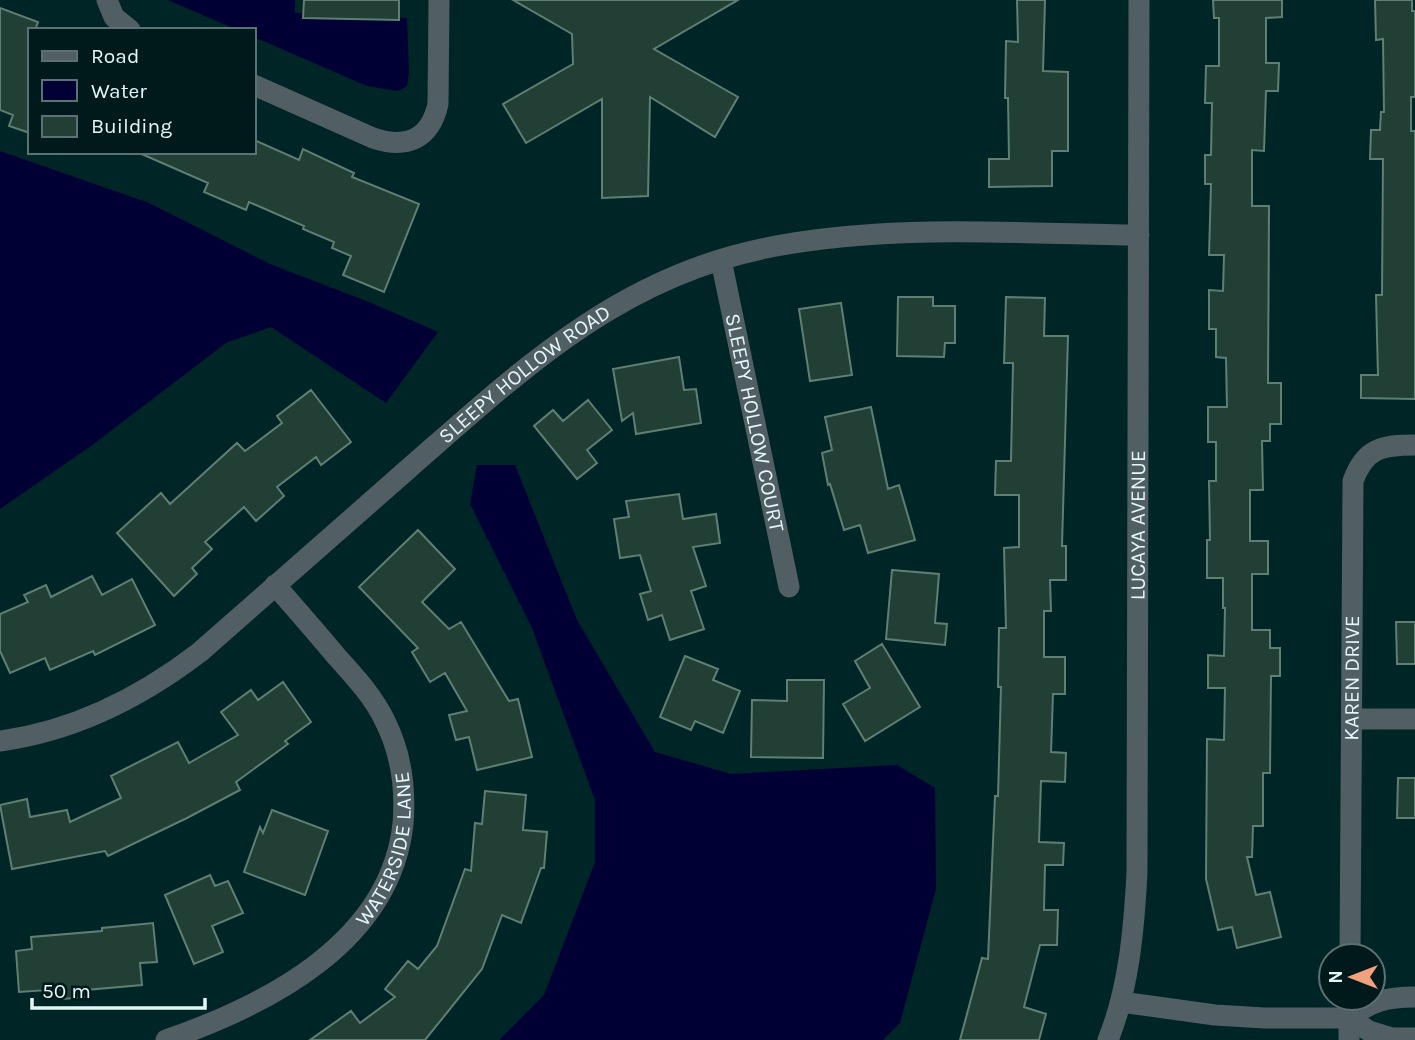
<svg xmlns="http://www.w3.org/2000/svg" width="1415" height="1040" font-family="Karla,sans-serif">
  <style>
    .water { fill: #000034 }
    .building { fill: #213f34; stroke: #5f7f72; stroke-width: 2 }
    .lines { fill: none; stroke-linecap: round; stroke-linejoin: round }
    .minor { stroke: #515e64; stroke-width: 21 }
    .labels { text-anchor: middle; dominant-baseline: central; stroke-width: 5; stroke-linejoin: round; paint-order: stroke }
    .street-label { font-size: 21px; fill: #e3f7f7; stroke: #001a1c }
  </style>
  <rect width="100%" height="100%" fill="#002527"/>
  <!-- water -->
  <path class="water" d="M 168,0 L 295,0 L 295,13 L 407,18 L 409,73 L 407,86 L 398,91 L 367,86 L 254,37 L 254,30 L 237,30 Z
    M 0,151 L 149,203 L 270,264 L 369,302 L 438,332 L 386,403 L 271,327 L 226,343 L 91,446 L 0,509 Z
    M 477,465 L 515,465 L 577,620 L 655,752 L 731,774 L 897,765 L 935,788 L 936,889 L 900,1023 L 883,1040 L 499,1040 L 544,995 L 595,862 L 595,800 L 532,628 L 470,504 Z"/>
  <!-- building -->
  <path class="building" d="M 304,0 L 399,0 L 399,20 L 303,18 Z
    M 513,0 L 738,0 L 654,49 L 738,97 L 715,137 L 650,97 L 648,196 L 602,198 L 602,99 L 526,143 L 503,104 L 573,64 L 572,34 Z
    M 1017,0 L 1045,0 L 1043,71 L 1068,72 L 1068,151 L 1052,151 L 1052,186 L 989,187 L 989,159 L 1009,159 L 1008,98 L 1005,98 L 1006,41 L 1018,42 Z
    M 1213,0 L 1282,0 L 1282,17 L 1266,18 L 1266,63 L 1279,63 L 1278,91 L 1266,91 L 1264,151 L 1252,150 L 1252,206 L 1269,206 L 1268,383 L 1281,383 L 1281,424 L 1270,424 L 1270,441 L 1262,441 L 1263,490 L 1250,490 L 1250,541 L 1268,541 L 1268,574 L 1252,574 L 1252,630 L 1270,630 L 1270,648 L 1280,648 L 1280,676 L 1271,676 L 1270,773 L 1263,773 L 1263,826 L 1253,826 L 1252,857 L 1247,857 L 1256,895 L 1270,892 L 1281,937 L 1237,948 L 1232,927 L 1218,930 L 1206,879 L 1207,739 L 1224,740 L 1225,688 L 1208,688 L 1208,655 L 1224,656 L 1225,608 L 1223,608 L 1223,578 L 1207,578 L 1207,540 L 1210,540 L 1209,481 L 1216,481 L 1216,442 L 1208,442 L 1208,407 L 1227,407 L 1226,358 L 1216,357 L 1216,329 L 1209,329 L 1209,290 L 1223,291 L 1224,255 L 1209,255 L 1211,184 L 1205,184 L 1205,155 L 1211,155 L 1212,103 L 1205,103 L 1206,66 L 1219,66 L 1219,18 L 1214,18 Z
    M 1375,0 L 1412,0 L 1412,11 L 1415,11 L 1415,97 L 1411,97 L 1411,131 L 1415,131 L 1415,399 L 1361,398 L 1361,375 L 1378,375 L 1376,295 L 1382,295 L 1383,159 L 1370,159 L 1371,130 L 1380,130 L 1381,112 L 1384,112 L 1383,39 L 1376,40 Z
    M 0,8 L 38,22 L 35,30 L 30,30 L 30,133 L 9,126 L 13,115 L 0,110 Z
    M 254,140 L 299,160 L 303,149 L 354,173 L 352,177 L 419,204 L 384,292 L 343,275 L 351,256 L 332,248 L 334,242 L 303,229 L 304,226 L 249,202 L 246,210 L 204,192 L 208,183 L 137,152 L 254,152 Z
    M 898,297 L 933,297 L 933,306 L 955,306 L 955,343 L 945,343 L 944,357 L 897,356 Z
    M 1006,297 L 1045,298 L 1044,336 L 1068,336 L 1062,546 L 1066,546 L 1066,580 L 1050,580 L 1051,611 L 1044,611 L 1044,657 L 1065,657 L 1065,694 L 1053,694 L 1051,752 L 1066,753 L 1065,782 L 1041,781 L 1039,842 L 1064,843 L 1063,865 L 1045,865 L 1044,910 L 1058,910 L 1057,945 L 1040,945 L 1024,1007 L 1046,1014 L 1039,1040 L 960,1040 L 982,958 L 988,959 L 995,796 L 998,796 L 1001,687 L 998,687 L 999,628 L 1006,628 L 1004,548 L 1019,547 L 1019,495 L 995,495 L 996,461 L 1011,461 L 1013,363 L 1004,363 Z
    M 841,303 L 852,375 L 810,381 L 799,309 Z
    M 679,357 L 684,390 L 696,389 L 701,423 L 636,434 L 633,413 L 622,421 L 613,369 Z
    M 311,390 L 351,442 L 321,465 L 316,457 L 277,487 L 284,496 L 256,521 L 244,507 L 205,542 L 212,549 L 192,568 L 197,574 L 174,596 L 117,533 L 161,493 L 170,504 L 237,443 L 245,451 L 282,423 L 277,416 Z
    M 588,400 L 612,430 L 587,450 L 597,463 L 577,479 L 534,426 L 553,410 L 563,421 Z
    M 871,407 L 888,489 L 899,485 L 915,540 L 868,553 L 860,525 L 844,530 L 830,484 L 828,485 L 822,453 L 832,450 L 825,417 Z
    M 679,494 L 683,519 L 716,514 L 720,543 L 693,547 L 706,586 L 691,591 L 704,629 L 670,640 L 662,615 L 648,620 L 640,594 L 651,591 L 640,555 L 620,558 L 614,519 L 629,517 L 626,501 Z
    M 418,530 L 455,569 L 422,602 L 449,629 L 461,622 L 509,701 L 518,699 L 532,757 L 477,770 L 469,737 L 456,740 L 449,715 L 467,711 L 445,673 L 430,682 L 412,652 L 418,648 L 359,587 Z
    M 892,570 L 939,574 L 935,623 L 947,624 L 945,645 L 886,639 Z
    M 92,576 L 102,595 L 132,579 L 155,625 L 95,655 L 93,651 L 50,670 L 45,658 L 10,673 L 0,651 L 0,614 L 28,602 L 24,595 L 46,585 L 51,597 Z
    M 1396,622 L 1415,622 L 1415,664 L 1397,664 Z
    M 882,644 L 920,707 L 865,741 L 843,704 L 870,688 L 855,661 Z
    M 685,656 L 718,669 L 713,680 L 740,691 L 723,733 L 695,721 L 691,730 L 660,717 Z
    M 787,680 L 824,680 L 823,758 L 751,757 L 752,700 L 787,701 Z
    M 283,682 L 311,722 L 285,741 L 288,744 L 236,782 L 240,790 L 187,818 L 108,856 L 105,851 L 12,869 L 0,805 L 27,799 L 30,817 L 67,810 L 70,822 L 121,798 L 111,776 L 178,742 L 189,763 L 238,735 L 221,712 L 251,690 L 258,700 Z
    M 1398,778 L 1415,778 L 1415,818 L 1397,818 Z
    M 485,791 L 526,795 L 523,830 L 547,832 L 544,868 L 541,868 L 521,923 L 502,915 L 482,969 L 425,1040 L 310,1040 L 351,1011 L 360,1023 L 395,997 L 385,989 L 408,961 L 418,969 L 437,946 L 465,869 L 471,871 L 475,823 L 482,824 Z
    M 272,810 L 328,831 L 305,895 L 244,872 L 260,827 L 263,833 Z
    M 210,875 L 215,886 L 228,881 L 243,913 L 212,926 L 223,952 L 194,964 L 165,895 Z
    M 153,923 L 157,962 L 140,963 L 142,985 L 86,990 L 86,997 L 63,999 L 62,989 L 19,992 L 16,951 L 32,949 L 31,937 L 102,931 L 102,928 Z"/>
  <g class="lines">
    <!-- minor -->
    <g class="minor">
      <path d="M 107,0 L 114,17 L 130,30"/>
      <path d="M 254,85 L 373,138 C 406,149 430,140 438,104 L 439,0"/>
      <path id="s1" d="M 721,260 L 789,587"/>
      <path d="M 1352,719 L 1415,719"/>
      <path id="s2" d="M 0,741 C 75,731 140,698 200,652 C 269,591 338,530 407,470 C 518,373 616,278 766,248 C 887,223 1016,234 1139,235"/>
      <path id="s3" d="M 1350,956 L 1353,481 C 1365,448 1382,445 1415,445"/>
      <path d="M 1121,1002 L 1215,1015 L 1264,1018 L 1349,1018 L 1369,1031 L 1392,1038 L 1415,1038"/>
      <path d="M 1349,1018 C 1372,1001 1386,997 1415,997"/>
      <path id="s4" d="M 166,1040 C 267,1005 390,943 403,824 C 406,788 401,753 385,721 C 373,696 355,677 337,657 C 317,633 296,609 275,585"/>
      <path id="s5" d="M 1108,1040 C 1129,988 1134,929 1137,873 L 1139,0"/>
      <path d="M 1349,1040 L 1349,998"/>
    </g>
  </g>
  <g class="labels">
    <!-- street labels -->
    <g class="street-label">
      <text stroke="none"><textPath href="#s2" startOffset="649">SLEEPY HOLLOW ROAD</textPath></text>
      <text stroke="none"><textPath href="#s1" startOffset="166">SLEEPY HOLLOW COURT</textPath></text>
      <text stroke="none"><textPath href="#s5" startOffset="518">LUCAYA AVENUE</textPath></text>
      <text stroke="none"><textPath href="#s3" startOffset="278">KAREN DRIVE</textPath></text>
      <text stroke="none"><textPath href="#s4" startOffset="310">WATERSIDE LANE</textPath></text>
    </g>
  </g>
  <!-- legend -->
  <rect x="28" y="28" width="228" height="126" fill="#001a1c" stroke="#5b7274" stroke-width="2"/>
  <rect x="42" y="51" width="35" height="10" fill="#515e64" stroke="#5b7274" stroke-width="2"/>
  <text x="91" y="63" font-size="21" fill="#e3f7f7">Road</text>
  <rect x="42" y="80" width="35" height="21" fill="#000034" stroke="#5b7274" stroke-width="2"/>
  <text x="91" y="98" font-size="21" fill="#e3f7f7">Water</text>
  <rect x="42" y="116" width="35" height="21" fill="#213f34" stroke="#5b7274" stroke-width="2"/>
  <text x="91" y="133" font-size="21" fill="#e3f7f7">Building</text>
  <!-- north arrow -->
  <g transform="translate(1352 977) rotate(270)"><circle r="33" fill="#001a1c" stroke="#5b7274" stroke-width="2"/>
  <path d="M0-5L12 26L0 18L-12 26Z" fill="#f1a17d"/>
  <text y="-10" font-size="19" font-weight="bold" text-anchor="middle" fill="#e3f7f7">N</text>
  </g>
  <!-- scale -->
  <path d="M32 998v10h173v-10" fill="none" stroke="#e3f7f7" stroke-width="3.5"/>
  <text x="42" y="998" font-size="21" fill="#e3f7f7" stroke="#001a1c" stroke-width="5" paint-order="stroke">50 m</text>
</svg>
